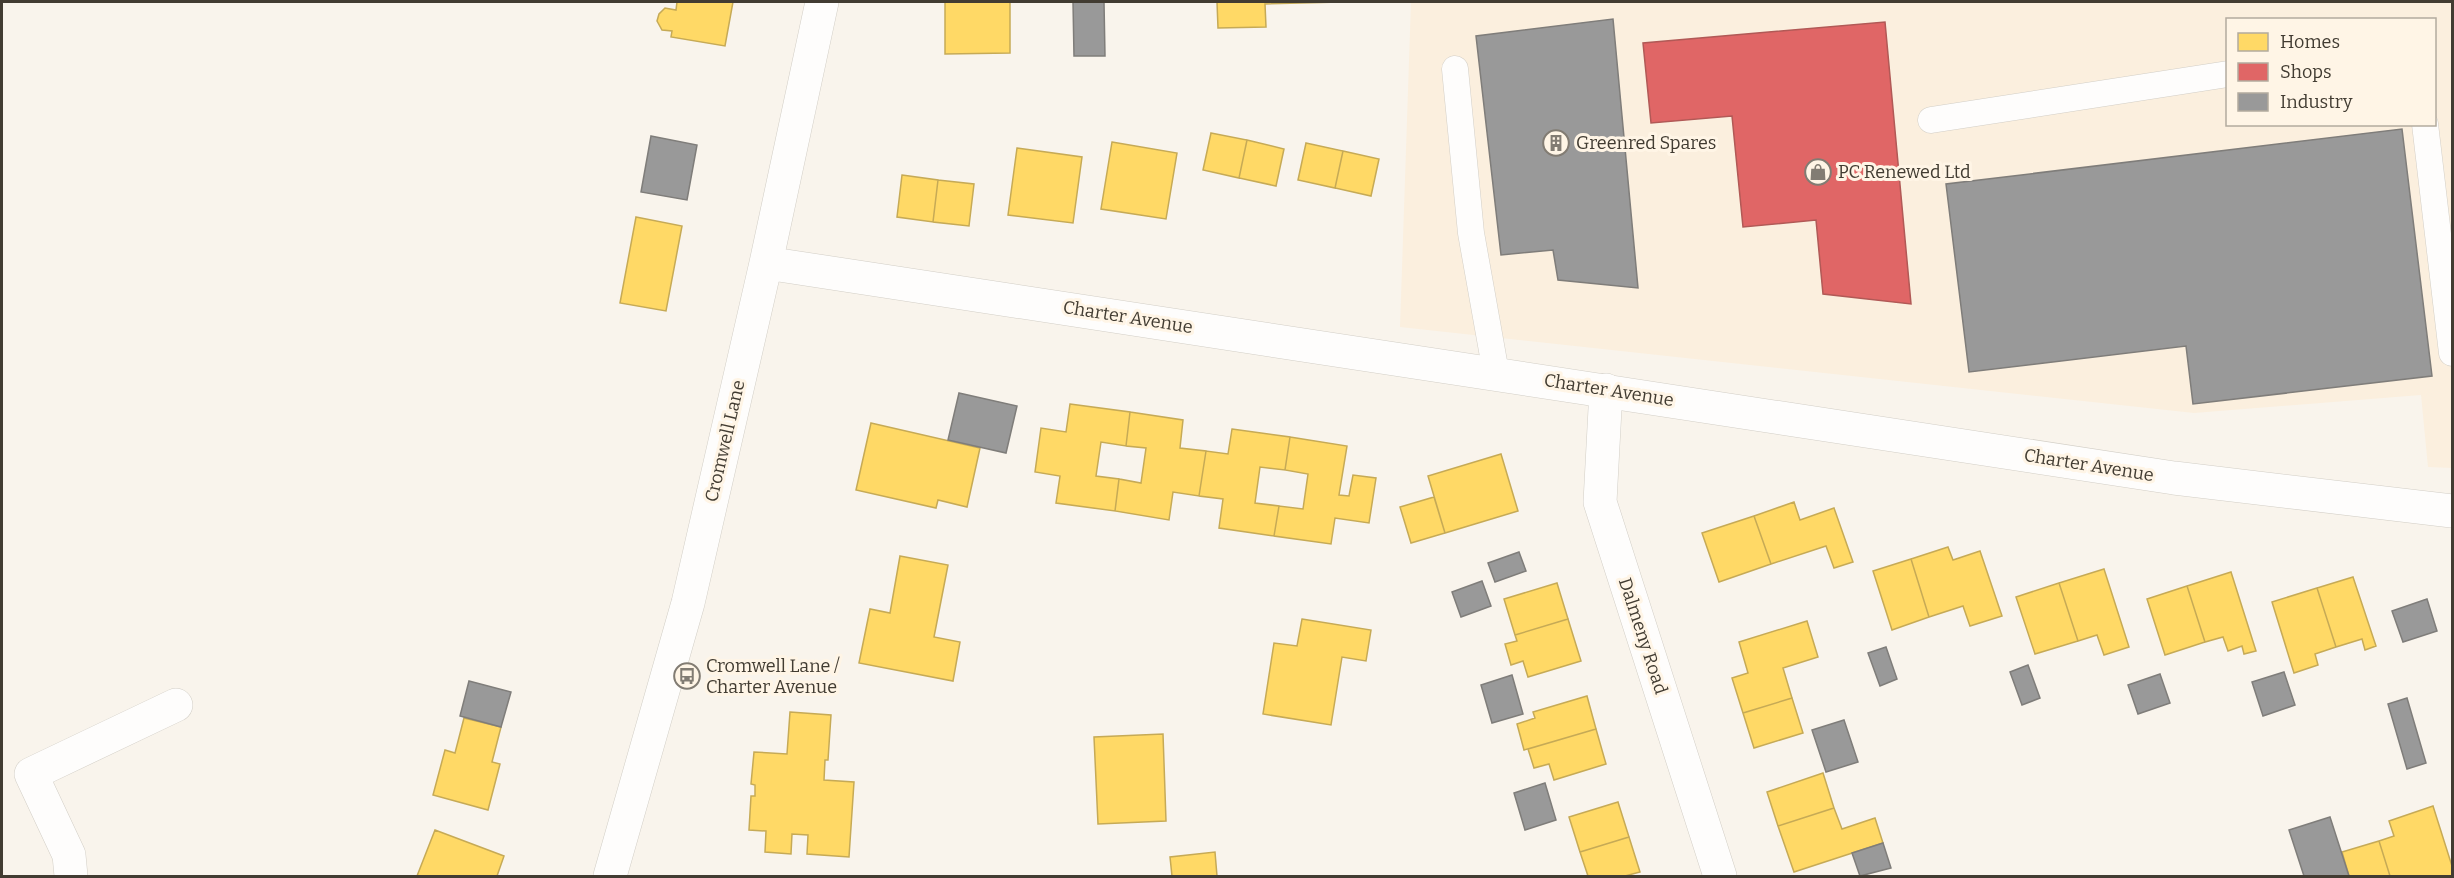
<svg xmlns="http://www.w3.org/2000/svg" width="2454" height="878" font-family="Bitter,serif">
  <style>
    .built { fill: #fbefde; fill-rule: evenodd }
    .homes { fill: #ffd966; stroke: #c6aa56; stroke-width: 1.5 }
    .shops { fill: #e06666; stroke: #b15956; stroke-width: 1.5 }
    .industry { fill: #999; stroke: #7f7d7a; stroke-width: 1.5 }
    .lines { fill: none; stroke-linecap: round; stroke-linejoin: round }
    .service-casing { stroke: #d2cec6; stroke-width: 27 }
    .minor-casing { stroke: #d2cec6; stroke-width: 34 }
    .tertiary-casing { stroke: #d2cec6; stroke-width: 34 }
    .service { stroke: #fefdfc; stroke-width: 26 }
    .minor { stroke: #fefdfc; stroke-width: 33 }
    .tertiary { stroke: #fefdfc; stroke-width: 33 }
    .labels { text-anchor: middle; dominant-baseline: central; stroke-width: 6; stroke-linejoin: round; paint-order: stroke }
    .poi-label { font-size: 18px; fill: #423c32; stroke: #fff5e6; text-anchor: start }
    .street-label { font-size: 18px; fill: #423c32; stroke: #fff5e6 }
  </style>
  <rect width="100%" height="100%" fill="#f9f4ec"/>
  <!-- built -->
  <path class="built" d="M 1411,2 L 2452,2 L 2452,468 L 2428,467 L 2421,395 L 2194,413 L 1400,327 ZM 2228,20 L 2434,20 L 2434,124 L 2228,124 Z"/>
  <!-- homes -->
  <path class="homes" d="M 677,2 L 733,2 L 725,46 L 671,37 L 672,31 L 662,30 L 657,21 L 659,14 L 665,8 L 676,10 Z
    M 945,2 L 1010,2 L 1010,53 L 945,54 Z
    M 1217,2 L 1341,2 L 1265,4 L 1266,27 L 1218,28 Z
    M 1211,133 L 1247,140 L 1239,178 L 1203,170 Z
    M 1247,140 L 1284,149 L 1276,186 L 1239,178 Z
    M 1112,142 L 1177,153 L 1166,219 L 1101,209 Z
    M 1306,143 L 1343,151 L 1335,188 L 1298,180 Z
    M 1017,148 L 1082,157 L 1073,223 L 1008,215 Z
    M 1343,151 L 1379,159 L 1371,196 L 1335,188 Z
    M 902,175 L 938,180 L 933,222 L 897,217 Z
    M 938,180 L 974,184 L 969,226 L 933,222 Z
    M 636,217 L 682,226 L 666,311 L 620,303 Z
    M 1070,404 L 1130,412 L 1126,446 L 1101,442 L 1096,476 L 1119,479 L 1115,511 L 1056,503 L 1060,476 L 1035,472 L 1041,428 L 1066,432 Z
    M 1130,412 L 1183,420 L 1180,448 L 1206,451 L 1199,496 L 1173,492 L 1169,520 L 1115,511 L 1119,479 L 1141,483 L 1146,448 L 1126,446 Z
    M 871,423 L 980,448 L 967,507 L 938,500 L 936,508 L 856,490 Z
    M 1232,429 L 1290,437 L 1285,470 L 1260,467 L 1255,503 L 1279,506 L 1274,536 L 1219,528 L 1223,499 L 1199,496 L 1206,451 L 1228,454 Z
    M 1290,437 L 1347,446 L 1339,495 L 1349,496 L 1353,475 L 1376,478 L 1369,523 L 1335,518 L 1331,544 L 1274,536 L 1279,506 L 1303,509 L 1308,474 L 1285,470 Z
    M 1501,454 L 1518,511 L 1445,533 L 1428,476 Z
    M 1434,497 L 1445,533 L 1411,543 L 1400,507 Z
    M 1794,502 L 1800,520 L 1834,508 L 1853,562 L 1834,568 L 1826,546 L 1771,564 L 1754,516 Z
    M 1754,516 L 1771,564 L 1719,582 L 1702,533 Z
    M 1948,547 L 1953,560 L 1980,551 L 2002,616 L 1970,626 L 1963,606 L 1929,617 L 1911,559 Z
    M 900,556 L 948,565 L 934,637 L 960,642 L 953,681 L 859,663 L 870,609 L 890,613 Z
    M 1911,559 L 1929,617 L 1892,630 L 1873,571 Z
    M 2104,569 L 2129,647 L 2104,655 L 2097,635 L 2078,641 L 2059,583 Z
    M 2231,572 L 2256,651 L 2244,654 L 2242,646 L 2228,651 L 2223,637 L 2205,642 L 2187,586 Z
    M 2353,577 L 2376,646 L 2365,650 L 2362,639 L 2336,647 L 2317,588 Z
    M 1557,583 L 1568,619 L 1515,635 L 1504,599 Z
    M 2059,583 L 2078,641 L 2035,654 L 2016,597 Z
    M 2187,586 L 2205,642 L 2165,655 L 2147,599 Z
    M 2317,588 L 2336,647 L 2315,654 L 2318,665 L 2294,673 L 2272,602 Z
    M 1302,619 L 1371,630 L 1366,661 L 1342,657 L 1331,725 L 1263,714 L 1274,643 L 1297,646 Z
    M 1568,619 L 1581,661 L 1528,677 L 1523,661 L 1511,665 L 1505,644 L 1517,641 L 1515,635 Z
    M 1807,621 L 1818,657 L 1783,668 L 1792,698 L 1743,713 L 1732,678 L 1748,673 L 1739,642 Z
    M 1587,696 L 1596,729 L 1524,750 L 1517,724 L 1535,718 L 1533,712 Z
    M 1792,698 L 1803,733 L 1754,748 L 1743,713 Z
    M 790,712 L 831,715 L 828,760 L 825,760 L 824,780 L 854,782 L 849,857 L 807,854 L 808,835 L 792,834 L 791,854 L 765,852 L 766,831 L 749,830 L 751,796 L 755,796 L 755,785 L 751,784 L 754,752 L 787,754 Z
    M 464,718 L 501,727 L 492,762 L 500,764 L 488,810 L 433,795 L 445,750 L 455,753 Z
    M 1596,729 L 1606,764 L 1554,780 L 1549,764 L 1534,768 L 1528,749 Z
    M 1163,734 L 1166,821 L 1098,824 L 1094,737 Z
    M 1823,773 L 1834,808 L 1778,826 L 1767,792 Z
    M 1618,802 L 1629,837 L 1580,852 L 1569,817 Z
    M 2433,806 L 2452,866 L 2452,876 L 2390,876 L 2379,841 L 2394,836 L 2389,821 Z
    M 1834,808 L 1842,829 L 1875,818 L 1883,843 L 1794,872 L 1778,826 Z
    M 435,830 L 504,856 L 497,876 L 417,876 Z
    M 1629,837 L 1640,872 L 1625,876 L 1588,876 L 1580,852 Z
    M 2379,841 L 2390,876 L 2349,876 L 2342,852 Z
    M 1215,852 L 1217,876 L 1172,876 L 1170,857 Z"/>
  <!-- shops -->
  <path class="shops" d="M 1885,22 L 1911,304 L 1823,294 L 1816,220 L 1743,227 L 1732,116 L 1651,123 L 1643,43 Z"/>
  <!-- industry -->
  <path class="industry" d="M 1073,2 L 1104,2 L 1105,56 L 1074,56 Z
    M 1613,19 L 1638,288 L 1558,280 L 1553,250 L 1501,255 L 1476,36 Z
    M 2402,129 L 2432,376 L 2193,404 L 2186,346 L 1969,372 L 1946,184 Z
    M 651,136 L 697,145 L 687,200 L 641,192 Z
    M 959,393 L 1017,406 L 1006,453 L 948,440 Z
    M 1519,552 L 1526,571 L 1495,582 L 1488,563 Z
    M 1482,581 L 1491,606 L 1461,617 L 1452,592 Z
    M 2427,599 L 2437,631 L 2403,642 L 2392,611 Z
    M 1886,647 L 1897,679 L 1880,686 L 1868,653 Z
    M 2028,665 L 2040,698 L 2022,705 L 2010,672 Z
    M 2284,672 L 2295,705 L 2263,716 L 2252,682 Z
    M 2160,674 L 2170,703 L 2138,714 L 2128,685 Z
    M 1512,675 L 1523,714 L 1492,723 L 1481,685 Z
    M 469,681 L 511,692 L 501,727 L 460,716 Z
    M 2407,698 L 2426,763 L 2407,769 L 2388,704 Z
    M 1844,720 L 1858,762 L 1826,772 L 1812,730 Z
    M 1545,783 L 1556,820 L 1525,830 L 1514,793 Z
    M 2330,817 L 2349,876 L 2304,876 L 2289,830 Z
    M 1883,843 L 1891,868 L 1860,876 L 1852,853 Z"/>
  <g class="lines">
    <!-- service casing -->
    <g class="service-casing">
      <path id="service" d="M 1455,69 L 1471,233 L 1496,373
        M 1931,120 L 2228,74
        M 2425,124 L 2452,353"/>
    </g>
    <!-- minor casing -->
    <g class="minor-casing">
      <path id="minor" d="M 1606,390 L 1600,502 L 1720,876
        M 71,876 L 69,855 L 31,774 L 176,705"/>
    </g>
    <!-- tertiary casing -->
    <g class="tertiary-casing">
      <path id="tertiary" d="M 766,263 L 2174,478 L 2452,511
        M 610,876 L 688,603 L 766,263 L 822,2"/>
    </g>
    <!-- service -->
    <use href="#service" class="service"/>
    <!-- minor -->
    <use href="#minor" class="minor"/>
    <!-- tertiary -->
    <use href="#tertiary" class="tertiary"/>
  </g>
  <!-- icons -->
  <defs>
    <g id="building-ring" transform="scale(1.35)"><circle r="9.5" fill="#fff5e6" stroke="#827c73" stroke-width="1.5"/><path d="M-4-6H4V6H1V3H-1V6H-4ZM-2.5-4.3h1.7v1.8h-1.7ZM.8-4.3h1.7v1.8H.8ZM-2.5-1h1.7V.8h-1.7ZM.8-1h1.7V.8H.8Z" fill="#827c73"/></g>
    <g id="shop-ring" transform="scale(1.35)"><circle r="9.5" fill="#fff5e6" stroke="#827c73" stroke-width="1.5"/><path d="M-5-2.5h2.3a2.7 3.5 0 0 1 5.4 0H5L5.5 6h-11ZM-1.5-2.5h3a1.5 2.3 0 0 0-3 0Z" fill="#827c73"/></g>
    <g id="bus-ring" transform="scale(1.35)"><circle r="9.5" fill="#fff5e6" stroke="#827c73" stroke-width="1.5"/><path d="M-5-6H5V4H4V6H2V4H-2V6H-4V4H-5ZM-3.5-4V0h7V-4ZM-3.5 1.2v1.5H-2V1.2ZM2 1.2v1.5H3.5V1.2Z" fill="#827c73"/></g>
  </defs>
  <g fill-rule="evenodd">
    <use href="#building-ring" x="1556" y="143"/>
    <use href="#shop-ring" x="1818" y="172"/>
    <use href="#bus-ring" x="687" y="676"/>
  </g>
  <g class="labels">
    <!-- poi labels -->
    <g class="poi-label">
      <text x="1576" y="143">Greenred Spares</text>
      <text x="1838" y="172">PC Renewed Ltd</text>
      <text x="706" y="666">Cromwell Lane /<tspan x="706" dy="21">Charter Avenue</tspan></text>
    </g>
    <!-- street labels -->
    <g class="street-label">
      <text transform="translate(1128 317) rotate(9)">Charter Avenue</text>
      <text transform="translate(1609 390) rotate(9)">Charter Avenue</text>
      <text transform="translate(725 441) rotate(-77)">Cromwell Lane</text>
      <text transform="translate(2089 465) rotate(9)">Charter Avenue</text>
      <text transform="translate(1643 636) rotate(72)">Dalmeny Road</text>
    </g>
  </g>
  <!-- border -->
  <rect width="2454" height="878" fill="none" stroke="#423c32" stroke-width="6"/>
  <!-- legend -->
  <rect x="2226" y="18" width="210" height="108" fill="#fff5e6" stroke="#b3ab9e" stroke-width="1.5"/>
  <rect x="2238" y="33" width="30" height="18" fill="#ffd966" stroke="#b3ab9e" stroke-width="1.5"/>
  <text x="2280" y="48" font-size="18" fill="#423c32">Homes</text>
  <rect x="2238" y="63" width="30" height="18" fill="#e06666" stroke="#b3ab9e" stroke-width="1.5"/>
  <text x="2280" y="78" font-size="18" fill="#423c32">Shops</text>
  <rect x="2238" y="93" width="30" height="18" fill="#999999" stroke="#b3ab9e" stroke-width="1.5"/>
  <text x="2280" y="108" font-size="18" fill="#423c32">Industry</text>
</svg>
